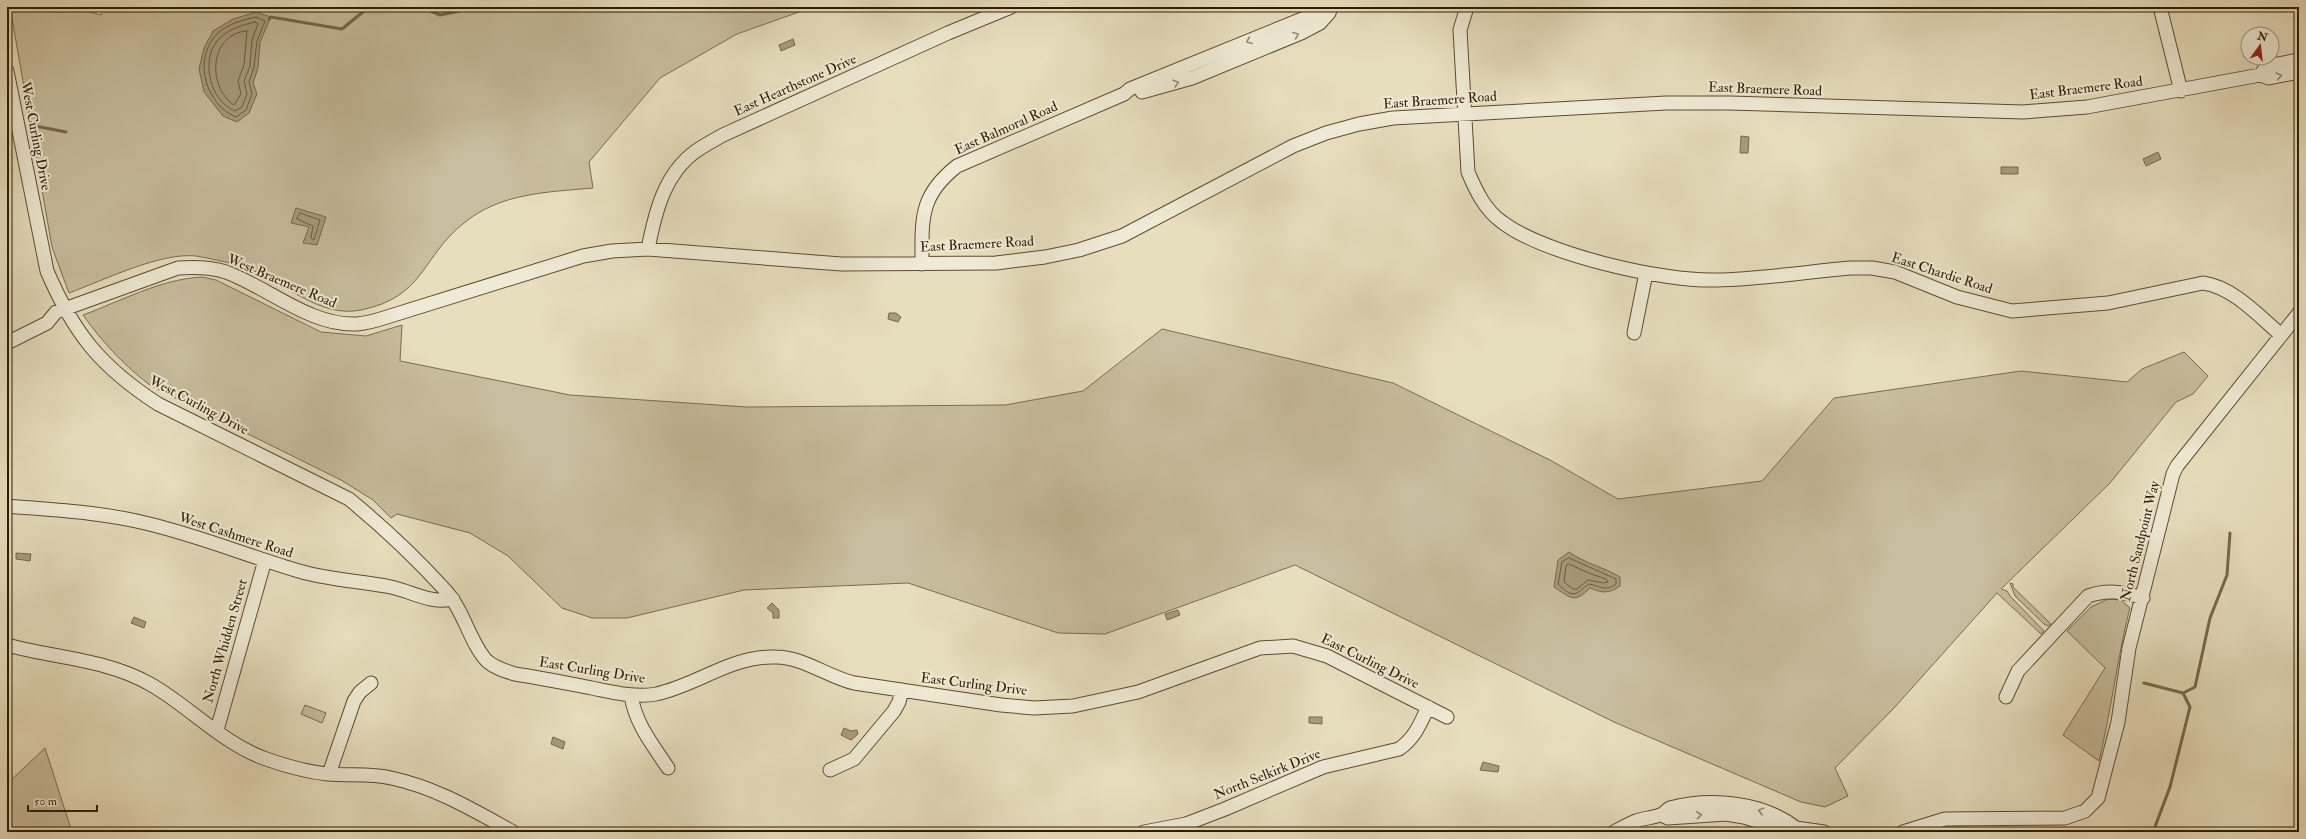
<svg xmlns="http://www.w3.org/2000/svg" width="2306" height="839" font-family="'IM FELL Double Pica',serif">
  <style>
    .green { fill: #c8bd9e; stroke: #7c6c50 }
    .water { fill: #a89c7e; stroke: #78684c }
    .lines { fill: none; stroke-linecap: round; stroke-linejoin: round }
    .shore { stroke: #6c5c40; stroke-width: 1 }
    .stream { stroke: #78684c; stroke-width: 3 }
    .minor-casing { stroke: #5d4c31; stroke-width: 15 }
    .minor { stroke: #efead5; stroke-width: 13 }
    .oneway { stroke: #998d76 }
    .labels { text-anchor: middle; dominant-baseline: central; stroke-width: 4; stroke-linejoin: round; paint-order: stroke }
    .street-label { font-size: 14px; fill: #2f1b02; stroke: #efead5 }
  </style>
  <rect width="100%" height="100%" fill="#e7debe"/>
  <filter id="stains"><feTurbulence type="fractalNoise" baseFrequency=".005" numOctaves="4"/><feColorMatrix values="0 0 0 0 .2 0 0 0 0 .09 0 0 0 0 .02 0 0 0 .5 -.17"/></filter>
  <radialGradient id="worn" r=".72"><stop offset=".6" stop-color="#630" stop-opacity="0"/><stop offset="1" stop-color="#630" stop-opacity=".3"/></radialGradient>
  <!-- green -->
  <path class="green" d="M 10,7 L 71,7 L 101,15 L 103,7 L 813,7 L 737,34 L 660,78 L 589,162 L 593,188 C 548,192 500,193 464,223 C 421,257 425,297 361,310 C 318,319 282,279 244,267 C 233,263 207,258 196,256 C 161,252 104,280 69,293 L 52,247 Z
    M 202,277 L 216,280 L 321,332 L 366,336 L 402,325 L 400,361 L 570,395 L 747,407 L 1005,405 L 1083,391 L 1162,329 L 1393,383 L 1550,460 L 1618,499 L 1762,481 L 1834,398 L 2021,371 L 2127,382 L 2142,369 L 2184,352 L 2208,376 L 2193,394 L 2176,402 L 2110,483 L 2001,589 L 2007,591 L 2010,596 L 2044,631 L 2041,634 L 1997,593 L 1894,708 L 1835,768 L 1848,796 L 1825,807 L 1801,802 L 1614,722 L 1295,565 L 1105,634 L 1058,633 L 908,583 L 744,590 L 627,618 L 592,618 L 562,608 L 508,556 L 470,533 L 397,514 L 391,518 L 373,500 L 341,480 L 151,386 C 124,365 103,343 83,315 C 121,301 161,279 202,277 Z
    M 2010,583 L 2013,584 L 2013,587 L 2051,624 L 2048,626 L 2044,624 L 2015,596 Z
    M 2108,599 L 2121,600 L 2130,608 L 2129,611 C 2117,661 2111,711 2099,761 L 2063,735 L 2105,668 L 2067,631 L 2091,607 Z
    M 305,705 L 326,713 L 322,723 L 301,714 Z
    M 45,748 L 72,832 L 7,832 L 7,784 Z
    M 1956,827 L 1982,828 L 1980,832 L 1934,832 Z"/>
  <!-- water -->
  <path class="water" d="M 256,12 L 271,17 L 260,42 L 258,68 L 253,83 L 257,94 L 249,113 L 237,122 L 223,116 L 204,92 L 199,69 L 204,48 L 213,31 L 233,19 Z
    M 793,39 L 795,45 L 781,51 L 779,45 Z
    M 1741,136 L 1749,137 L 1748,153 L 1740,153 Z
    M 2158,152 L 2161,159 L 2146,166 L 2143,159 Z
    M 2001,167 L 2018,167 L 2018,174 L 2001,174 Z
    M 296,208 L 326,217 L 317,245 L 303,243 L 309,227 L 291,223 Z
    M 889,313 L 896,313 L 901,317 L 898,322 L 888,319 Z
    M 1569,552 C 1586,564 1604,567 1620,577 L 1620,586 C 1609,594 1602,593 1590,588 C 1574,604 1571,598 1554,587 L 1558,560 Z
    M 16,553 L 31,554 L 30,561 L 16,559 Z
    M 772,603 L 779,610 L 779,618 L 773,618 L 773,613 L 767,608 Z
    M 1178,610 L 1180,615 L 1167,620 L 1165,614 Z
    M 134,617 L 146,622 L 144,628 L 131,623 Z
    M 1309,717 L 1322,717 L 1322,724 L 1309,723 Z
    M 844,728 L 851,731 L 857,730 L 858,734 L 851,740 L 841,735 Z
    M 553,737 L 565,742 L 563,749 L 551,744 Z
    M 1483,762 L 1499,766 L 1498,772 L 1480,770 Z"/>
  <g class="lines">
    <!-- shore -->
    <path class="shore" d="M 256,17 L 265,21 L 257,41 L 254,67 L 249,82 L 252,94 L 246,110 L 236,117 C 206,105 192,59 217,34 C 227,24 243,20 256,17 Z
      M 255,22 L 258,24 L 252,40 L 250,66 L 244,81 L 247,94 L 242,107 L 235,111 C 209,101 199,56 221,37 C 231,28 243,25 255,22 Z
      M 247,31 L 244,65 L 238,81 L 241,94 L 234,105 C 206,86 210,33 247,31 Z
      M 300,213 L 320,220 L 314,240 L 311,238 L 313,226 L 297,219 Z
      M 1569,558 L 1616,579 L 1616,584 C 1606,592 1600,586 1589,584 C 1575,594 1574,600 1558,584 L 1562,562 Z
      M 1569,564 L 1591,574 L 1606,579 L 1608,582 L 1603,583 L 1588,580 L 1577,589 L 1573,589 L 1564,582 L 1566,566 Z"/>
    <!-- stream -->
    <path class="stream" d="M 421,7 L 440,15 L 479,7
      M 269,19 L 271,17 L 342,29 L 369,7
      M 35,126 L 66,132
      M 7,163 L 11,170
      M 2144,683 L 2183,693 L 2195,687 L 2210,618 L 2227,575 L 2230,533
      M 2153,832 L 2170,787 L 2190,707 L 2183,693"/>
    <!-- minor casing -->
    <g class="minor-casing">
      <path id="minor" d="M 1467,7 L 1460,30 L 1468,172 C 1476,191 1485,210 1502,222 C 1544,254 1663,282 1717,280 C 1761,279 1806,272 1850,268 L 1872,268 L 1895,272 L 1957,297 L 2012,311 L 2108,303 L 2203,283 C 2233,287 2259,316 2281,335
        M 2160,7 L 2181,91
        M 7,71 L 47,271 C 74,334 101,367 158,404 L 349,499 C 383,527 416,558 446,591 C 464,611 471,645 487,661 C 495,668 505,671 515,674 C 541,678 566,683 592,688 C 612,692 635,698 656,694 C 698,685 732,655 776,657 C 803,657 828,677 854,683 L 1001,705 L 1034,708 L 1073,706 L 1138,692 L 1260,648 L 1293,646 L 1327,656 L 1447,717
        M 2260,75 L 2267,66 L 2299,60
        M 1142,92 L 1192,78 L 1301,33 L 1320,23 L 1329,13 L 1331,7
        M 648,249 C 655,213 664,174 696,151 C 705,145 714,140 723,135 L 948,33 L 1011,7
        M 922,264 C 922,219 919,196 957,166 L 1124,94 L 1130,89 L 1312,15 L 1321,7
        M 1634,333 L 1646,273
        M 7,343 L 47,323 L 56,312 L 178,268 C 194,267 211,267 226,272 C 269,288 310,326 357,324 C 367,323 378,320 387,317 L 583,256 L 612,251 L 648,249 L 841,264 L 996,263 L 1045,257 L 1079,250 L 1122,236 L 1293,146 L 1326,133 L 1359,124 L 1393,118 L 1666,103 L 1730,103 L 2023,112 L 2087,107 L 2260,75 L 2269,78 L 2299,72
        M 7,506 C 53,510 100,512 145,523 C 197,535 248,556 299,571 C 329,580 361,581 391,587 C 413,592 431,604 453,599
        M 7,645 C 54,658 106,659 150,684 C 189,706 223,744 266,759 C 286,766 307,772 328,774 C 349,776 371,773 391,778 C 435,787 475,811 513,832
        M 631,695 C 635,723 652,744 668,768
        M 2006,697 L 2018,671 L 2088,596 C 2107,589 2124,592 2143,598
        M 217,730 L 265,560
        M 830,770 L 854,759 L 894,711 L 899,702 L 902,690
        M 329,774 L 354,701 L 360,692 L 371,683
        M 1661,815 L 1668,818 L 1726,814 L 1744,817 L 1786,830 L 1796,828 L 1824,832
        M 1144,832 L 1186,824 L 1225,809 L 1323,767 L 1399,749 C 1415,738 1420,724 1428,707
        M 1614,832 C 1621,828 1629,824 1636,821 C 1644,818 1652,818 1660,815 C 1664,814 1666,810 1670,808 C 1710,797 1763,802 1796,828
        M 1903,832 L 1945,819 L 2065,818 L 2085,811 L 2098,798 L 2118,722 L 2129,648 L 2173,474 L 2177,466 L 2299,313"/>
    </g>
    <!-- minor -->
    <use href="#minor" class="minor"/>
  </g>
  <!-- one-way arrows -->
  <defs><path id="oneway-chevron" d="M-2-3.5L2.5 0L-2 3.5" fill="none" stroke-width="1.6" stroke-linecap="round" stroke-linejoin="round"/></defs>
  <g class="oneway">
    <use href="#oneway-chevron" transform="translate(1296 35) rotate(-23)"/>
    <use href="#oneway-chevron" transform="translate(1249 41) rotate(158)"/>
    <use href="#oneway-chevron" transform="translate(2279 76) rotate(-11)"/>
    <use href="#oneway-chevron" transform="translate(1176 83) rotate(-16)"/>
    <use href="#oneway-chevron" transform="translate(1761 811) rotate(-165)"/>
    <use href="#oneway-chevron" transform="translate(1699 815) rotate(-6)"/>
  </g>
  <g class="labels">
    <!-- street labels -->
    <g class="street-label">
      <text transform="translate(795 85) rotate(-24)">East Hearthstone Drive</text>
      <text transform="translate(2086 88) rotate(-7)">East Braemere Road</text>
      <text transform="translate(1765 89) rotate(2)">East Braemere Road</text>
      <text transform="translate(1440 100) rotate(-4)">East Braemere Road</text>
      <text transform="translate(1006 128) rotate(-24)">East Balmoral Road</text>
      <text transform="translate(36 136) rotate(79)">West Curling Drive</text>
      <text transform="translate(977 244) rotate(-3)">East Braemere Road</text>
      <text transform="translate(1942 273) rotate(18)">East Chardie Road</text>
      <text transform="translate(282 281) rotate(23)">West Braemere Road</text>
      <text transform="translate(199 405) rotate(28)">West Curling Drive</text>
      <text transform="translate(236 535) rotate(18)">West Cashmere Road</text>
      <text transform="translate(2140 541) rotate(-76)">North Sandpoint Way</text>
      <text transform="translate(225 641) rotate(-74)">North Whidden Street</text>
      <text transform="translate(1370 661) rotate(26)">East Curling Drive</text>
      <text transform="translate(592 670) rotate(9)">East Curling Drive</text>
      <text transform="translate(974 684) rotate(7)">East Curling Drive</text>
      <text transform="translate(1267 774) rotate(-22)">North Selkirk Drive</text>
    </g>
  </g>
  <!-- margin -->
  <rect width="2306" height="839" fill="none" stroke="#e7debe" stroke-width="24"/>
  <rect x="8" y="8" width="2290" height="823" fill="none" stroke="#2f1b02" stroke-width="2"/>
  <rect x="12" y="12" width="2282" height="815" fill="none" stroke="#2f1b02"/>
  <!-- north arrow -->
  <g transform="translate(2260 46) rotate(15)"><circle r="19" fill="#efead5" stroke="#a29781"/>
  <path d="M0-3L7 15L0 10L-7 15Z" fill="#8f2418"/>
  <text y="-6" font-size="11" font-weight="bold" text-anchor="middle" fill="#2f1b02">N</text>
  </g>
  <!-- scale -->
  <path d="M28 805v6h69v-6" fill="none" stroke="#2f1b02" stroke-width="2"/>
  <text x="34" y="805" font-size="12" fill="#2f1b02" stroke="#efead5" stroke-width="3" paint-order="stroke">50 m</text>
  <rect width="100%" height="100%" filter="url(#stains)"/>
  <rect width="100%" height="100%" fill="url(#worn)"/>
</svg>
